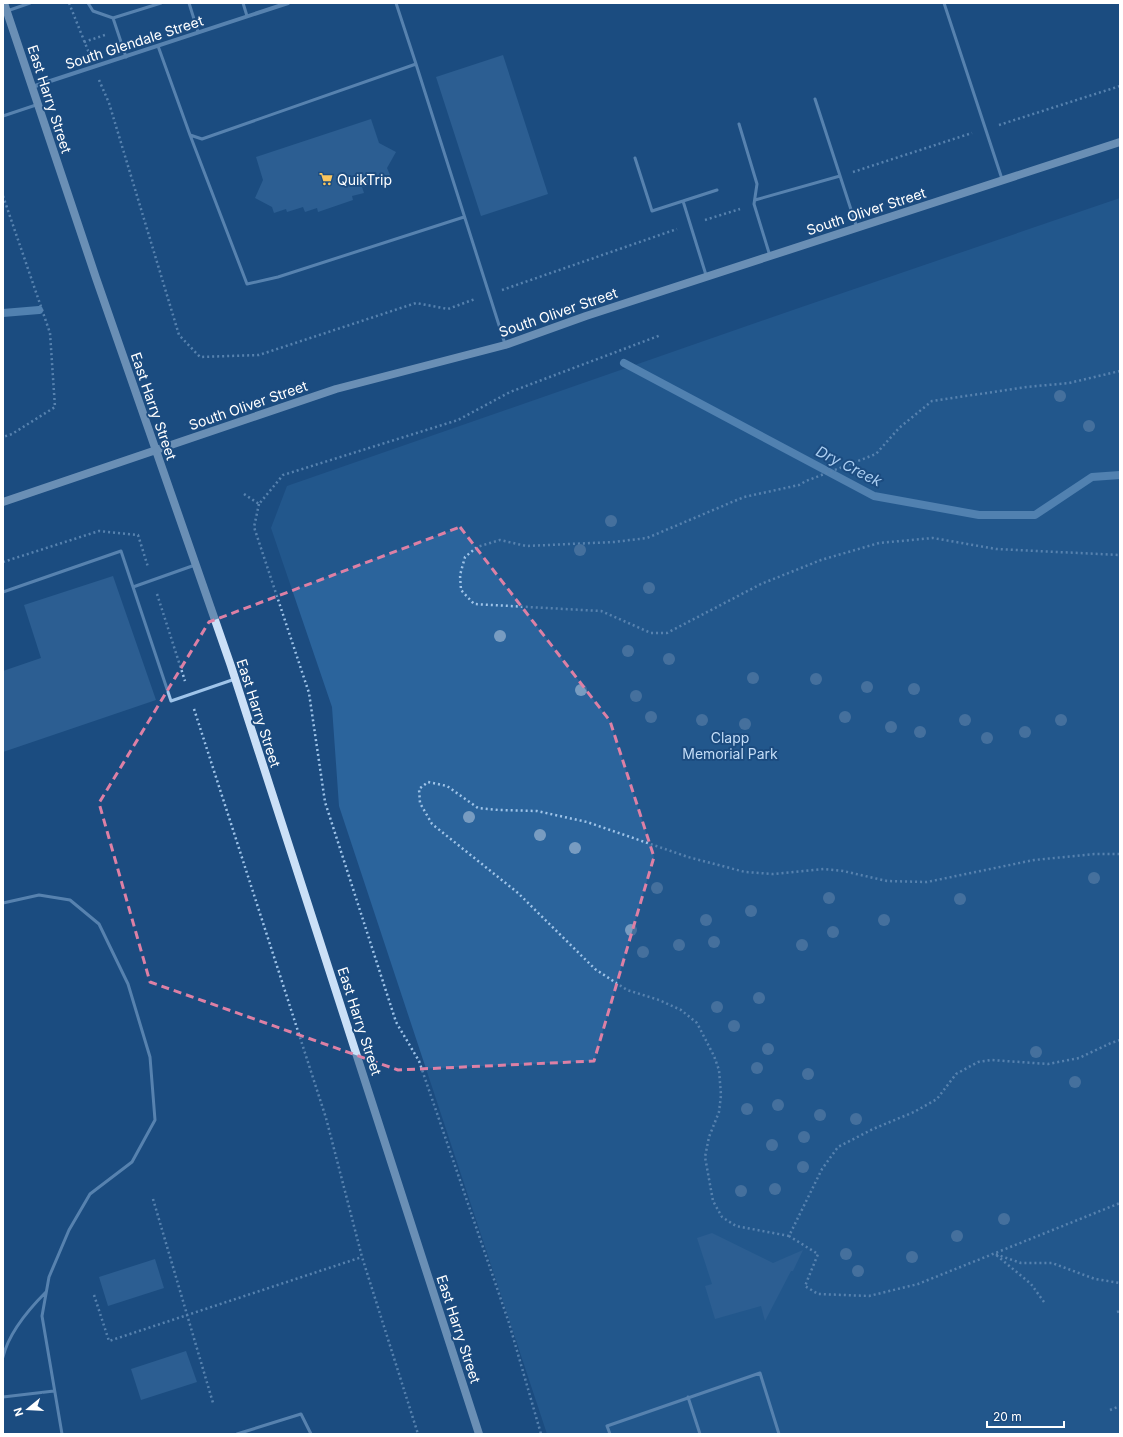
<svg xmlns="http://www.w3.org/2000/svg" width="1123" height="1437" font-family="Inter,sans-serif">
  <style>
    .green { fill: #2b649c }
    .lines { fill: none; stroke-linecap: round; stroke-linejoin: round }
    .stream { stroke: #92c0eb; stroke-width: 8 }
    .building { fill: #4074a8 }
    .path { stroke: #9fc4e9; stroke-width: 2.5; stroke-dasharray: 2 3; stroke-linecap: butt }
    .service { stroke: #9fc4e9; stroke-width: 3 }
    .minor { stroke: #9fc4e9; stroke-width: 4 }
    .secondary { stroke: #cbe0f7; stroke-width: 8 }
    .tree { fill: #789cc1 }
    .marked { fill: none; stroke: #dd80a5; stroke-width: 3; stroke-dasharray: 8 5; stroke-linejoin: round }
    .labels { text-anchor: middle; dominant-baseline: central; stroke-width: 4; stroke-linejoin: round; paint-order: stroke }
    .street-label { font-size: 14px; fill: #fff; stroke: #1c4c80 }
    .poi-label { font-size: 14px; fill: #fff; stroke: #1c4c80; text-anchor: start }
    .park-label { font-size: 14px; fill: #c4ddf7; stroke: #1c4c80 }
    .water-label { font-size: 15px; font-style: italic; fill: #abcef1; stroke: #1c4c80 }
  </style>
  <rect width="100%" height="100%" fill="#1c4c80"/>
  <!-- green -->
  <path class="green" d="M 1120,198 L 1120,1434 L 547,1434 L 339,806 L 332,707 L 271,528 L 287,486 L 793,310 Z"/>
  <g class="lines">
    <!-- stream -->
    <path class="stream" d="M 3,313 L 39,310
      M 624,363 L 874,496 L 979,515 L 1035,515 L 1092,477 L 1120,475"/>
  </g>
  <!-- building -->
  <path class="building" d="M 503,55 L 548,194 L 481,216 L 436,77 Z
    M 371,119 L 379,143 L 396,152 L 387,168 L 390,175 L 378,179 L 379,182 L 362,187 L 364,193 L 352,196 L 353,200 L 318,212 L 317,208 L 305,212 L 303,207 L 287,212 L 286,209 L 274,213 L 272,207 L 255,198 L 263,180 L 256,157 Z
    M 113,576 L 156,700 L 3,752 L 3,671 L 41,658 L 24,605 Z
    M 712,1233 L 773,1263 L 803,1250 L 793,1271 L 791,1271 L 765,1321 L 761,1306 L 715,1319 L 705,1286 L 712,1284 L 697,1238 Z
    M 155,1259 L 164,1288 L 108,1306 L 99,1277 Z
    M 186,1351 L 197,1382 L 141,1400 L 131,1369 Z"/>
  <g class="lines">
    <!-- path -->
    <path class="path" d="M 69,3 L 89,53
      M 84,42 L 105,35
      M 99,80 L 109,103 L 179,335 L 200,357 L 259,355 L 416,303 L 448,309 L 475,299
      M 999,125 L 1120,86
      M 853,172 L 972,133
      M 3,196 L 50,333 L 55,407 L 12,434 L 3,437
      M 705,220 L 740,209
      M 502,290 L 677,229
      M 1120,371 L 1069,383 L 1027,387 L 932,401 L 899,428 L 876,454 L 806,481 L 799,485 L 744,497 L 647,538 L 614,542 L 526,546 L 500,540 L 477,547 L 465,557 L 460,575 L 461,590 L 474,604 L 601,611 L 651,633 L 667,633 L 761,584 L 821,560 L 879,543 L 933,538 L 996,549 L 1120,555
      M 244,494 L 259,504 L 283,475 L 458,420 L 510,392 L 661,335
      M 259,504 L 254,527 L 309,693 L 325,802 L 396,1022 L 419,1061 L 509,1323 L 541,1434
      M 3,562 L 99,531 L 138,535 L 148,567
      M 157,594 L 185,681
      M 194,709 L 326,1118 L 362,1257 L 418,1434
      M 1120,1040 L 1111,1043 L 1079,1058 L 1048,1064 L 991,1060 L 978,1062 L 956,1074 L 937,1099 L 914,1112 L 873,1129 L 838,1147 L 822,1169 L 789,1236 L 818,1254 L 805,1286 L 818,1294 L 869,1296 L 918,1284 L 1120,1203
      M 153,1199 L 213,1403
      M 789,1236 L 736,1226 L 722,1217 L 713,1201 L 705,1157 L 709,1137 L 719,1112 L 721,1095 L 719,1070 L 714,1056 L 697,1023 L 681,1010 L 659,1000 L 627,990 L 595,969 L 518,893 L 432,824 L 420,803 L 419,789 L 428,782 L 447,786 L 478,808 L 499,810 L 537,811 L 587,822 L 688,857 L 745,872 L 773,874 L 824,869 L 843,871 L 887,881 L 927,882 L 1034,860 L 1094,854 L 1120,854
      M 94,1295 L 109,1341 L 362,1257
      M 1044,1302 L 1031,1284 L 995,1254 L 1021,1263 L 1052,1263 L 1095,1279 L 1120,1283
      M 1117,1312 L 1120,1311
      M 1110,1410 L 1120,1406"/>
    <!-- service -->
    <path class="service" d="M 88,3 L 93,11 L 113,18
      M 189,3 L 198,32
      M 243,3 L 247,16
      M 396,3 L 416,64
      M 944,3 L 1002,179
      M 7,11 L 30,3
      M 158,46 L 190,135 L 202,139 L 416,64 L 505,344
      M 126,57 L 113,18 L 161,3
      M 815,99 L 857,228
      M 3,116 L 36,105
      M 739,124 L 757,184 L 754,204 L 770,256
      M 190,135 L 247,284 L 278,277 L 464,217
      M 635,158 L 652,211 L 683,201 L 706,275
      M 755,200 L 840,176
      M 683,201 L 717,190
      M 133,587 L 195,565
      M 3,592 L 121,551 L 171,701 L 235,679
      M 3,903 L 39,895 L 70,900 L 99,924 L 128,984 L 150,1057 L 155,1120 L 132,1162 L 90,1194 L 69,1230 L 49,1277 L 42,1316 L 62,1434
      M 3,1357 C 9,1332 28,1310 46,1292
      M 3,1397 L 54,1391
      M 688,1397 L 700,1434
      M 237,1434 L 301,1414 L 311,1434
      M 610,1434 L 607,1426 L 760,1373 L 779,1434"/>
    <!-- minor -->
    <path class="minor" d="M 32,87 L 288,3"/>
    <!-- secondary -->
    <path class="secondary" d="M 4,3 L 96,278 L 231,666 L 479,1434
      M 3,502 L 336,389 L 505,345 L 586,316 L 1120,142"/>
  </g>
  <!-- trees -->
  <g class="tree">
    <circle cx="1060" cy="396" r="6"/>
    <circle cx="1089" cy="426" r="6"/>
    <circle cx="611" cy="521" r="6"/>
    <circle cx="580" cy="550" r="6"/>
    <circle cx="649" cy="588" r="6"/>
    <circle cx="500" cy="636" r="6"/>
    <circle cx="628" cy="651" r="6"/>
    <circle cx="669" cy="659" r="6"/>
    <circle cx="753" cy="678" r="6"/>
    <circle cx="816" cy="679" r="6"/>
    <circle cx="867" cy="687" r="6"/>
    <circle cx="914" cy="689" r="6"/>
    <circle cx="581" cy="690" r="6"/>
    <circle cx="636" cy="696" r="6"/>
    <circle cx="651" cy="717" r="6"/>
    <circle cx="845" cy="717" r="6"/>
    <circle cx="702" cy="720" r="6"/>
    <circle cx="965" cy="720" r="6"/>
    <circle cx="1061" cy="720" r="6"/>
    <circle cx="745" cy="724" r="6"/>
    <circle cx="891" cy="727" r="6"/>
    <circle cx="920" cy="732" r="6"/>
    <circle cx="1025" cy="732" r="6"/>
    <circle cx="987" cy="738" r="6"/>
    <circle cx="469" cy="817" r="6"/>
    <circle cx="540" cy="835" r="6"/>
    <circle cx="575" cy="848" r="6"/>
    <circle cx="1094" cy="878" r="6"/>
    <circle cx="657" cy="888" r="6"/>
    <circle cx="829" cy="898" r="6"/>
    <circle cx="960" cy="899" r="6"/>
    <circle cx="751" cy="911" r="6"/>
    <circle cx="706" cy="920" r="6"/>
    <circle cx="884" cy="920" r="6"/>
    <circle cx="631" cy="930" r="6"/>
    <circle cx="833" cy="932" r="6"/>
    <circle cx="714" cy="942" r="6"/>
    <circle cx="679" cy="945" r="6"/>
    <circle cx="802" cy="945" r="6"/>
    <circle cx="643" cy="952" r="6"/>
    <circle cx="759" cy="998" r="6"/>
    <circle cx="717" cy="1007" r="6"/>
    <circle cx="734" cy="1026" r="6"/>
    <circle cx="768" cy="1049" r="6"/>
    <circle cx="1036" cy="1052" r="6"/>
    <circle cx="757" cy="1068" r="6"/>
    <circle cx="808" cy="1074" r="6"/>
    <circle cx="1075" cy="1082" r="6"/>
    <circle cx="778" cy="1105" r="6"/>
    <circle cx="747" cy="1109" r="6"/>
    <circle cx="820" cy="1115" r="6"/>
    <circle cx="856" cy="1119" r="6"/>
    <circle cx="804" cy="1137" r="6"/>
    <circle cx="772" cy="1145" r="6"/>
    <circle cx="803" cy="1167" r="6"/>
    <circle cx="775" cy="1189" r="6"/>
    <circle cx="741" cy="1191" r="6"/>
    <circle cx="1004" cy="1219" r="6"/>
    <circle cx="957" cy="1236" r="6"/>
    <circle cx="846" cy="1254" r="6"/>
    <circle cx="912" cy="1257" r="6"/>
    <circle cx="858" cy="1271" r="6"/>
  </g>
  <!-- marked area -->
  <path d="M0 0H1123V1437H0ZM 460,527 L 610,721 L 654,857 L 594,1061 L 398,1070 L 150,982 L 99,803 L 209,622 Z" fill="#1c4c80" fill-opacity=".55" fill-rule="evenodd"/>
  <path class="marked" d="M 460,527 L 610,721 L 654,857 L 594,1061 L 398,1070 L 150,982 L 99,803 L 209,622 Z"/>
  <!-- icons -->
  <defs>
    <g id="supermarket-bare" transform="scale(1.08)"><path d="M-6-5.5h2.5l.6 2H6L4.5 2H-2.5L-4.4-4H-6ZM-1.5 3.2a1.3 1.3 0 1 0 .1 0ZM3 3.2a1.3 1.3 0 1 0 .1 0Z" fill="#fac55d" stroke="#1c4c80" stroke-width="2.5" paint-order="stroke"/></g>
  </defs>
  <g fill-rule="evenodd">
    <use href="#supermarket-bare" x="326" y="179"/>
  </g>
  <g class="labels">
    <!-- street labels -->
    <g class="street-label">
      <text transform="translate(134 42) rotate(-18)">South Glendale Street</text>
      <text transform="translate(50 99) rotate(72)">East Harry Street</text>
      <text transform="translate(866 211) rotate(-18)">South Oliver Street</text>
      <text transform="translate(558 312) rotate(-19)">South Oliver Street</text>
      <text transform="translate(248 405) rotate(-19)">South Oliver Street</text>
      <text transform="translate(154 406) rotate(71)">East Harry Street</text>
      <text transform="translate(259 713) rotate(72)">East Harry Street</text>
      <text transform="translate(360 1021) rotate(72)">East Harry Street</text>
      <text transform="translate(459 1329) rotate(72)">East Harry Street</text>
    </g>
    <!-- poi labels -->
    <g class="poi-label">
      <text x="337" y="179">QuikTrip</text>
    </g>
    <!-- park labels -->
    <g class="park-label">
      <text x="730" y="737">Clapp<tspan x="730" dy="16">Memorial Park</tspan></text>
    </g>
    <!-- water labels -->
    <g class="water-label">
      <text transform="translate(849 466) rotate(27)">Dry Creek</text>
    </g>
  </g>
  <!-- border -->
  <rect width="1123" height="1437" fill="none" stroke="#ffffff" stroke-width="8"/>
  <!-- north arrow -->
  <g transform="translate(28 1409) rotate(252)" stroke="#1c4c80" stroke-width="3" paint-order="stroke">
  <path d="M0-3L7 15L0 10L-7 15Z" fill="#ffffff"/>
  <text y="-6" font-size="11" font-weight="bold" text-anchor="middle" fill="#ffffff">N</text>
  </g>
  <!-- scale -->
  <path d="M987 1421v6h77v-6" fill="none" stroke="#ffffff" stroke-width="2"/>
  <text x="993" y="1421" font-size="12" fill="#ffffff" stroke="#1c4c80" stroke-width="3" paint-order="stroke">20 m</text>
</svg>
